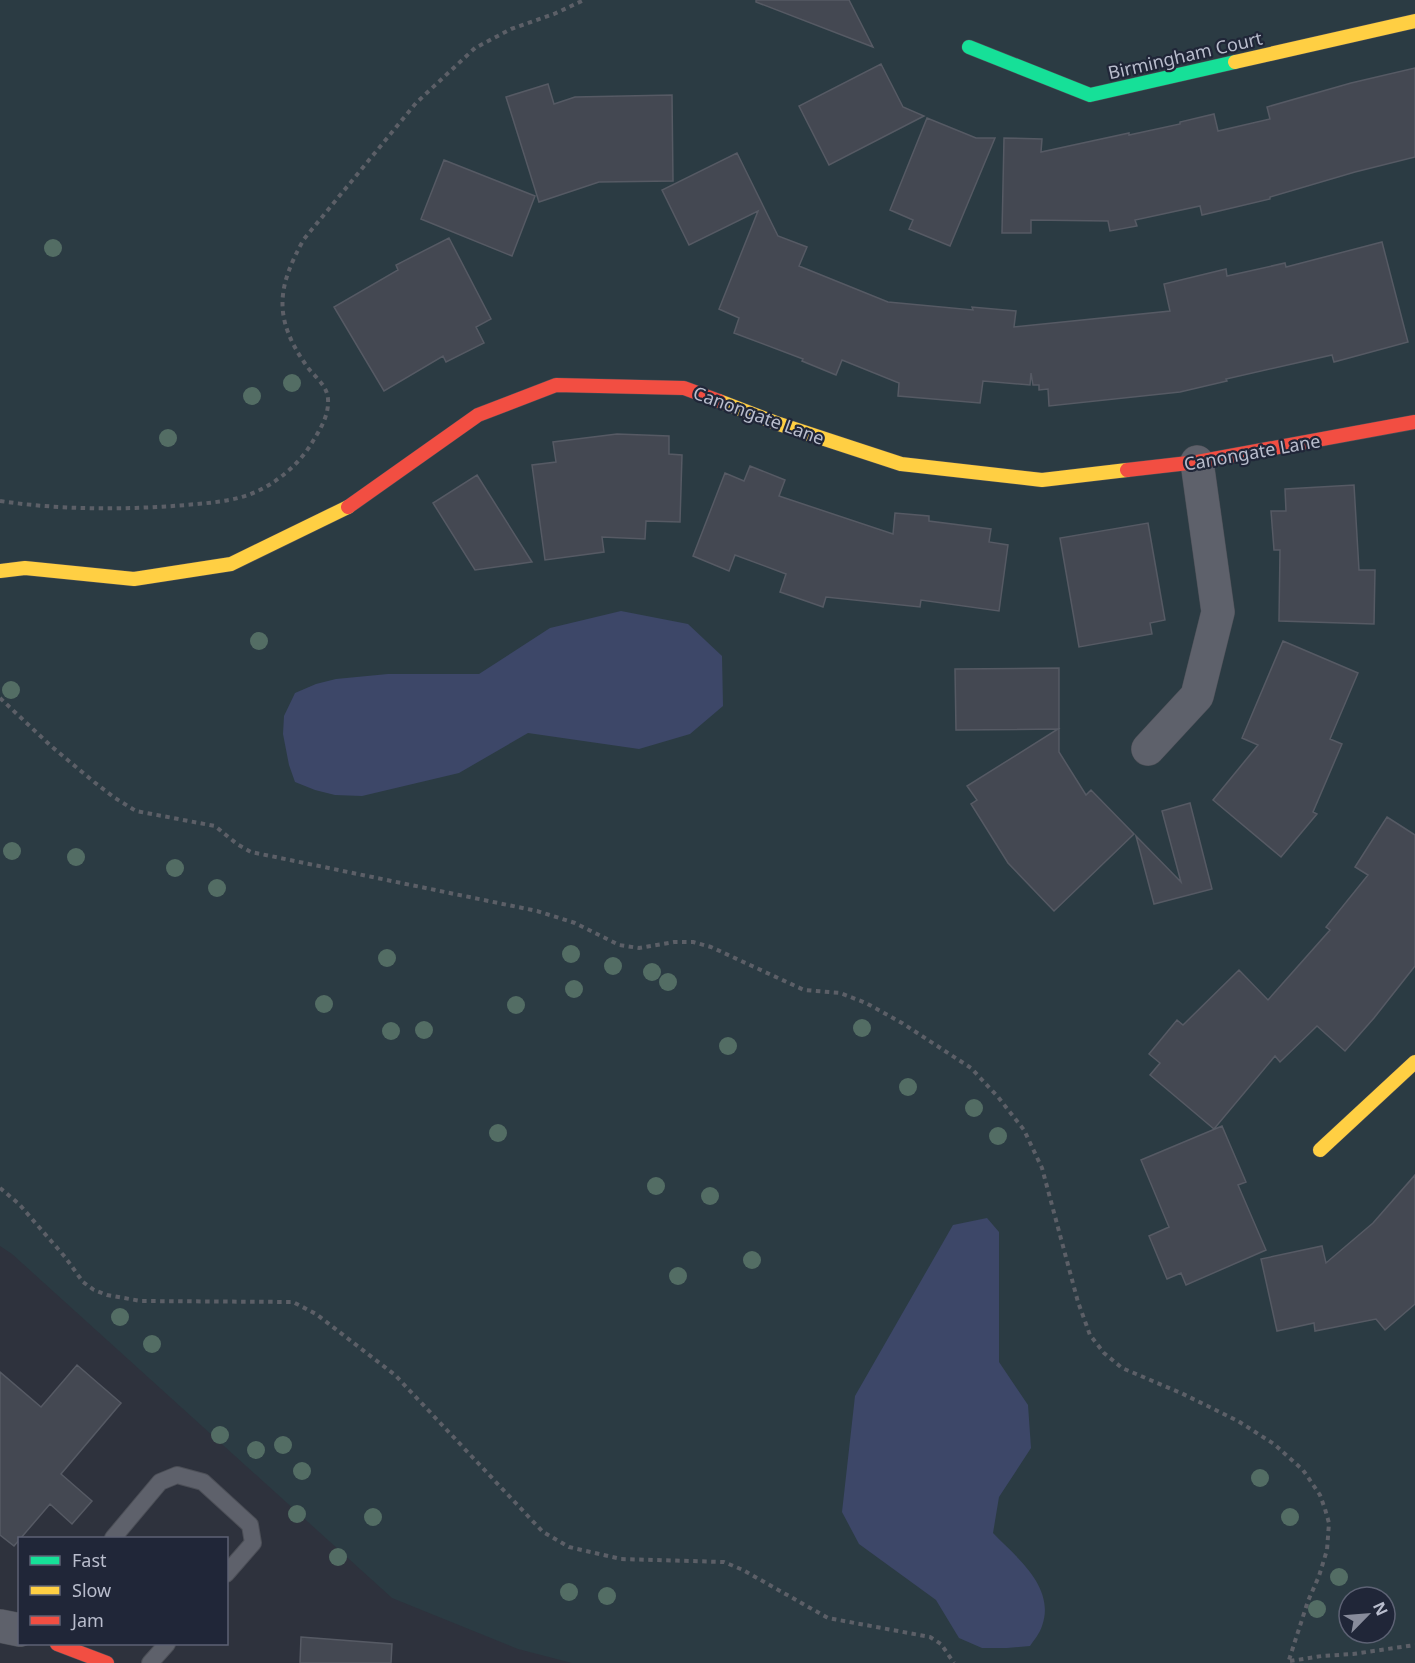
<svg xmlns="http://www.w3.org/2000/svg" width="1415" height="1663" font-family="'Noto Sans',sans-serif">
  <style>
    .green { fill: #2b3b43; fill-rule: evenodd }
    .water { fill: #3d4768 }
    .building { fill: #444852; stroke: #565a64; stroke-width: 1.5 }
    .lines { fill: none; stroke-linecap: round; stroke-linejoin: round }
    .lane-casing { stroke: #4c4f57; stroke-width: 18 }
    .street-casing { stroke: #4c4f57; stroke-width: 34 }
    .fast-casing { stroke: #4c4f57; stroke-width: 15 }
    .slow-casing { stroke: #4c4f57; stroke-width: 15 }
    .jam-casing { stroke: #4c4f57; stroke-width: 15 }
    .path { stroke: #5c5f67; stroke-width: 4; stroke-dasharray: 4.5 4.5; stroke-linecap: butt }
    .lane { stroke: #5e616b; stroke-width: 16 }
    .street { stroke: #5e616b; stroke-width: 33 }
    .fast { stroke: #16e098; stroke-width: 14 }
    .slow { stroke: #ffcf43; stroke-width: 14 }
    .jam { stroke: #f24e42; stroke-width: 14 }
    .tree { fill: #536d64 }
    .labels { text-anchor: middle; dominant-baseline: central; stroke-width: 4.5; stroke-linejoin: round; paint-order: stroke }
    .street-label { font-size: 18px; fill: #b9bdcd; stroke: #202638 }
  </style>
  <rect width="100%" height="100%" fill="#2e323d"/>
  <!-- green -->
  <path class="green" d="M 0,0 L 1415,0 L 1415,1663 L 572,1663 L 518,1649 L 392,1598 L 12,1254 L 0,1246 ZM 1349,1597 L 1385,1597 L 1385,1633 L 1349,1633 Z"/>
  <!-- water -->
  <path class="water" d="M 621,611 L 688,624 L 722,656 L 723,706 L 690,734 L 639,749 L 528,733 L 459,773 L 362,796 L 335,795 L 315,790 L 295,782 L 289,765 L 283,734 L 284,716 L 295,693 L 316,684 L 336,679 L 388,674 L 479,674 L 550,628 Z
    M 987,1218 L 999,1232 L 999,1362 L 1028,1405 L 1031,1448 L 999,1497 L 993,1533 C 1016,1557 1056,1587 1042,1626 C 1040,1633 1034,1640 1030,1646 L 1007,1648 L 982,1648 L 959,1638 L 936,1600 L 859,1544 L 842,1512 L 855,1396 L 953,1225 Z"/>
  <!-- building -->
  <path class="building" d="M 756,0 L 849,0 L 873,47 L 756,2 Z
    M 881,64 L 903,107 L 924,116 L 829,165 L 799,106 Z
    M 1415,68 L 1415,157 L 1355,172 L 1270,197 L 1270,199 L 1202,215 L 1200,206 L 1135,220 L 1137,226 L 1110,231 L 1108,221 L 1031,220 L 1031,233 L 1002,233 L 1004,138 L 1042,139 L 1041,152 L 1129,133 L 1129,135 L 1180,124 L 1180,122 L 1214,114 L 1218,131 L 1270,119 L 1267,107 L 1351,83 Z
    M 548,84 L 554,104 L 575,97 L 672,95 L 673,181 L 599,182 L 539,202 L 506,97 Z
    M 927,118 L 976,138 L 995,138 L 950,246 L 909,229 L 913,220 L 890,210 Z
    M 737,153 L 778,236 L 807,247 L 799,266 L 888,302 L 973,310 L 972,307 L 1016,311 L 1014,327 L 1170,311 L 1164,284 L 1226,269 L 1227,276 L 1285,263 L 1286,267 L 1382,242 L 1408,342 L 1334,362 L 1332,355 L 1226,379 L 1227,381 L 1180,392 L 1049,406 L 1048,389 L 1039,390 L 1039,385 L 1033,385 L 1031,373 L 1030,385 L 983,381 L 980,403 L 898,396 L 899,383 L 842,360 L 836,375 L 802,361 L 803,359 L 734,333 L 739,318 L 719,309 L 758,211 L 689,245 L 662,190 Z
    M 444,160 L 535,196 L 512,256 L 421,219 Z
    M 449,238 L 491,319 L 476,327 L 484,343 L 446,362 L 443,356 L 384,391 L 334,307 L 398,270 L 396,265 Z
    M 617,434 L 669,436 L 669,454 L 682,455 L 680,522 L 646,521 L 645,539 L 602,537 L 604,552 L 545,560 L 532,465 L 556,462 L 553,442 Z
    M 750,466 L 785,480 L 779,496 L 893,534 L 895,513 L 929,516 L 929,521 L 991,529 L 989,542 L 1008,545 L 999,611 L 921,600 L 920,607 L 826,597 L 823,607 L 780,592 L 786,574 L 735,555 L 729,571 L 693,556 L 725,473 L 744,481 Z
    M 477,475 L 532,562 L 475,570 L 433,503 Z
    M 1354,485 L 1359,570 L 1375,570 L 1374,624 L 1279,621 L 1280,550 L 1274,550 L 1271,511 L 1286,511 L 1285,489 Z
    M 1148,523 L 1165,620 L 1150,623 L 1152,634 L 1079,647 L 1060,538 Z
    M 1283,641 L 1358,673 L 1330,739 L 1342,744 L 1313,812 L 1317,814 L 1281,857 L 1213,800 L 1258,745 L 1242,738 Z
    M 1059,668 L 1059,752 L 1086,795 L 1091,790 L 1134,834 L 1054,911 L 1008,863 L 971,804 L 977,800 L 967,786 L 1058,729 L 956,730 L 955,669 Z
    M 1190,803 L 1212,889 L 1154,904 L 1136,836 L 1181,882 L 1162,811 Z
    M 1387,817 L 1415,835 L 1415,966 L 1374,1018 L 1345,1051 L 1317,1026 L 1280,1062 L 1275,1056 L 1214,1129 L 1150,1075 L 1160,1063 L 1149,1054 L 1177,1020 L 1183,1025 L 1239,970 L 1268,1000 L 1330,930 L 1326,927 L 1368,875 L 1355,867 Z
    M 1222,1126 L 1246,1182 L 1238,1185 L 1266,1250 L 1186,1285 L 1181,1273 L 1167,1279 L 1149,1236 L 1169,1227 L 1141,1160 Z
    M 1415,1175 L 1415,1304 L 1385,1330 L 1376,1319 L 1315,1331 L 1314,1323 L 1277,1331 L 1261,1259 L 1322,1246 L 1326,1263 L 1373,1223 Z
    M 77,1365 L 121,1403 L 61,1474 L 92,1501 L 72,1524 L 50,1504 L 14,1546 L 0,1535 L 0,1372 L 41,1407 Z
    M 301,1637 L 392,1644 L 391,1663 L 300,1663 Z"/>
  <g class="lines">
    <!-- lane casing -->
    <g class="lane-casing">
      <path id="lane" d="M 113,1538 L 160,1482 L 177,1475 L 203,1482 L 250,1525 L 253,1543 L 226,1574
        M 150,1663 L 167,1644"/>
    </g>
    <!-- street casing -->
    <g class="street-casing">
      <path id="street" d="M 1148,749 L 1197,696 L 1218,612 L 1197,462
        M 0,1626 L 20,1630"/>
    </g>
    <!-- fast casing -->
    <g class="fast-casing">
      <path id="fast" d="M 969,47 L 1090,95 L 1235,62"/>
    </g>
    <!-- slow casing -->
    <g class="slow-casing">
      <path id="slow" d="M 1235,62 L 1415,21
        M 719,401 L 779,424 L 901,464 L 1042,480 L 1127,470
        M 0,571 L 25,568 L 134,579 L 231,564 L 348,507
        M 1320,1150 L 1415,1062"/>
    </g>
    <!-- jam casing -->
    <g class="jam-casing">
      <path id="jam" d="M 1127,470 L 1197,462 L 1415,422
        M 348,507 L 478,415 L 556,385 L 684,388 L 719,401
        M 57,1644 L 107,1663"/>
    </g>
    <!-- path -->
    <path class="path" d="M 0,501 C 61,510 124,510 186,505 C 207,503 228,502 248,495 C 274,486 300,464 313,441 C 321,428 329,415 328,399 C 327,384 313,376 306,365 C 273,318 277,287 304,239 L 416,103 L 475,48 L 511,29 L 554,14 L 584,0
      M 0,698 L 51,746 L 94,782 L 115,798 L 136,811 L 215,826 L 237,844 L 251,852 L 537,911 L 575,923 L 619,945 L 639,948 L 674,942 L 693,942 L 711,947 L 804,990 L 840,993 L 866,1003 L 902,1023 L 971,1068 L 998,1097 L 1024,1130 L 1042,1168 L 1078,1302 L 1090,1335 L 1104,1353 L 1122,1368 L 1181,1393 L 1238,1421 L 1274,1444 L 1303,1470 L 1320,1495 L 1325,1509 L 1329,1523 L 1327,1550 L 1319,1576 L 1308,1601 L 1288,1663
      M 0,1188 L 19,1204 L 65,1257 L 83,1282 L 94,1290 L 107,1295 L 141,1301 L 293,1302 L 316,1314 L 395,1375 L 543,1532 L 569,1547 L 621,1559 L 724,1562 L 743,1570 L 828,1618 L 930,1637 L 941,1644 L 954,1663
      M 1290,1661 L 1322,1656 L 1353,1654 L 1415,1645"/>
    <!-- lane -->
    <use href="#lane" class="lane"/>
    <!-- street -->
    <use href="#street" class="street"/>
    <!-- fast -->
    <use href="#fast" class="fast"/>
    <!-- slow -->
    <use href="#slow" class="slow"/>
    <!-- jam -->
    <use href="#jam" class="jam"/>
  </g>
  <!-- trees -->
  <g class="tree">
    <circle cx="53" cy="248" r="9"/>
    <circle cx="292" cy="383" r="9"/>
    <circle cx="252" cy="396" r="9"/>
    <circle cx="168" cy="438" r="9"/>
    <circle cx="259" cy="641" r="9"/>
    <circle cx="11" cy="690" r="9"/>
    <circle cx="12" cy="851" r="9"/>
    <circle cx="76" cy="857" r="9"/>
    <circle cx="175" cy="868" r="9"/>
    <circle cx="217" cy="888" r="9"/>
    <circle cx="571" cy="954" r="9"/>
    <circle cx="387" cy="958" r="9"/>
    <circle cx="613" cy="966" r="9"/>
    <circle cx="652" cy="972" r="9"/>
    <circle cx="668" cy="982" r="9"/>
    <circle cx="574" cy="989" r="9"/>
    <circle cx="324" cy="1004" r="9"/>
    <circle cx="516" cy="1005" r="9"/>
    <circle cx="862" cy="1028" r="9"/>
    <circle cx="424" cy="1030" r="9"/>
    <circle cx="391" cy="1031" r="9"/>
    <circle cx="728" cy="1046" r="9"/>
    <circle cx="908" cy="1087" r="9"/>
    <circle cx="974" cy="1108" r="9"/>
    <circle cx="498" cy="1133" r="9"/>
    <circle cx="998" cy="1136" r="9"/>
    <circle cx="656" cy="1186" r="9"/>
    <circle cx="710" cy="1196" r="9"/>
    <circle cx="752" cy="1260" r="9"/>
    <circle cx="678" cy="1276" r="9"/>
    <circle cx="120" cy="1317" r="9"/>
    <circle cx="152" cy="1344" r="9"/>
    <circle cx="220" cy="1435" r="9"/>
    <circle cx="283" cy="1445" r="9"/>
    <circle cx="256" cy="1450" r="9"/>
    <circle cx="302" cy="1471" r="9"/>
    <circle cx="1260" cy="1478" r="9"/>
    <circle cx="297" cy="1514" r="9"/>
    <circle cx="373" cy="1517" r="9"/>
    <circle cx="1290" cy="1517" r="9"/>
    <circle cx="338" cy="1557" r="9"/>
    <circle cx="1339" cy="1577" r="9"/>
    <circle cx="569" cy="1592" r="9"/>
    <circle cx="607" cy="1596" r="9"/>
    <circle cx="1317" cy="1609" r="9"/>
  </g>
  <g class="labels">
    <!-- street labels -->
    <g class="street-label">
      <text transform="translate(1185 55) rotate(-13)">Birmingham Court</text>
      <text transform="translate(759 415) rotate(20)">Canongate Lane</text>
      <text transform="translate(1252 452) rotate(-10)">Canongate Lane</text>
    </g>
  </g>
  <!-- legend -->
  <rect x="18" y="1537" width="210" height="108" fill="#202638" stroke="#5d6274" stroke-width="1.5"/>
  <rect x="30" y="1556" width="30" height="9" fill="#16e098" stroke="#5d6274" stroke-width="1.5"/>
  <text x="72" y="1567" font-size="18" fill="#b9bdcd">Fast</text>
  <rect x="30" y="1586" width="30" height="9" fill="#ffcf43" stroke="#5d6274" stroke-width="1.5"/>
  <text x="72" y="1597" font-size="18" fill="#b9bdcd">Slow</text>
  <rect x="30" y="1616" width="30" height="9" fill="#f24e42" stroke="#5d6274" stroke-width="1.5"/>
  <text x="72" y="1627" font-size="18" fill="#b9bdcd">Jam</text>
  <!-- north arrow -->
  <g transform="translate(1367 1615) rotate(65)"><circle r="28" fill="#202638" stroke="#5d6274" stroke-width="1.5"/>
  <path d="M0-4.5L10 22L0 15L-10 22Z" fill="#888c9b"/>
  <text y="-9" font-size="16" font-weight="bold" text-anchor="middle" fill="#b9bdcd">N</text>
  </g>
</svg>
